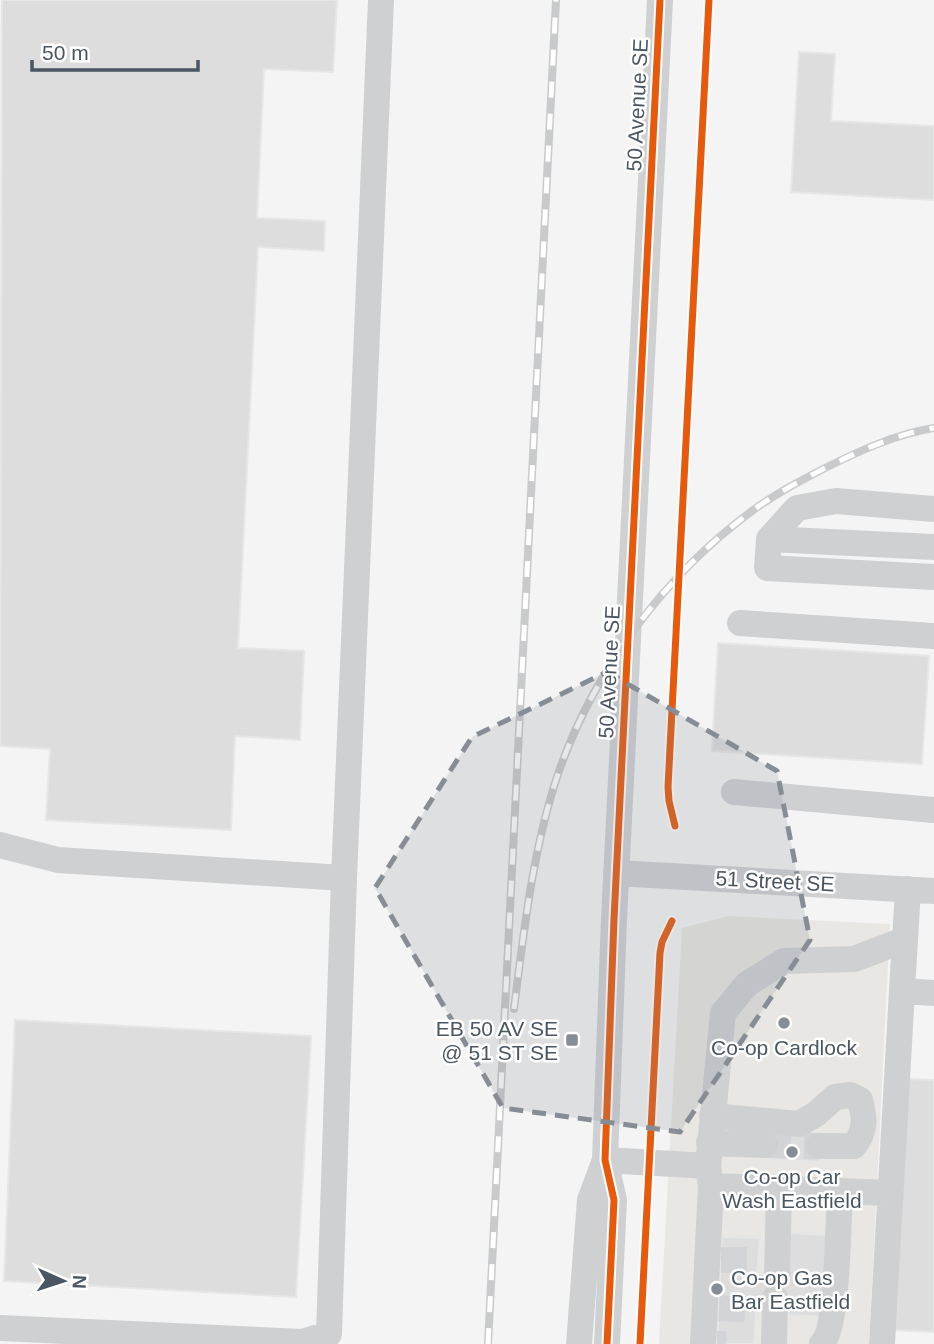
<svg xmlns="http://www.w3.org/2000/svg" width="934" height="1344" font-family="Arial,sans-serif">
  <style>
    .commercial { fill: #e8e7e3 }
    .building { fill: #ddddde; stroke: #e5e6e7; stroke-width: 2 }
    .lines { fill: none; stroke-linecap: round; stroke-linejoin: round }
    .minor-tunnel { stroke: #d2d4d7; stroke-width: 26; stroke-dasharray: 26 13; stroke-linecap: butt }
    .minor { stroke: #ced0d2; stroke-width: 26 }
    .rail-casing { stroke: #c9cacc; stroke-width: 8 }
    .rail { stroke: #fff; stroke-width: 5; stroke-dasharray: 16; stroke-linecap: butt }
    .cycleway-casing { stroke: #fff; stroke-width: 11 }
    .cycleway { stroke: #e8590c; stroke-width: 7 }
    .marked { fill: #868d94; fill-opacity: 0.2; stroke: #868d94; stroke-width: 5; stroke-dasharray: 14 9; stroke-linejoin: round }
    .poi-dot { fill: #868d94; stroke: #fff; stroke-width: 2.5 }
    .labels { text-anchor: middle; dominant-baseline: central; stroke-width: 5; stroke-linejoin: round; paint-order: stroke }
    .street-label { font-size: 21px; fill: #4a5661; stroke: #fff }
    .poi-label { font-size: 21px; fill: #4a5661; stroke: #fff }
  </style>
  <rect width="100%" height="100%" fill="#f4f4f4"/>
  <!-- commercial -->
  <path class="commercial" d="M 729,916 L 890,924 L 869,1344 L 659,1344 L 682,928 Z"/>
  <!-- building -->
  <path class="building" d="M 2,0 L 337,0 L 333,72 L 264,69 L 257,218 L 325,221 L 324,251 L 258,247 L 238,648 L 304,651 L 300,740 L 235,736 L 231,830 L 46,820 L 50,749 L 0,746 Z
    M 799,52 L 835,54 L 831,121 L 934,126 L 934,200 L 791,192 Z
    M 718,643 L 929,656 L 922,764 L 712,751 Z
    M 15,1020 L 311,1036 L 296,1297 L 4,1281 Z
    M 908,1079 L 934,1080 L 934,1332 L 895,1330 Z
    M 767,1132 L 820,1133 L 819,1162 L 764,1158 Z
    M 790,1233 L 831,1235 L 826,1317 L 788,1315 L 789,1299 L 757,1297 L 754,1344 L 717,1344 L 722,1237 L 760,1238 L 757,1276 L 789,1278 Z"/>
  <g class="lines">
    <!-- minor-tunnel -->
    <path class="minor-tunnel" d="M 765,1145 L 819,1146
      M 721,1260 L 759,1260
      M 719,1308 L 756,1310
      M 717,1344 L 726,1344"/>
    <!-- minor -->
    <path class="minor" d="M 769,539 L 797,508 L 836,501 L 934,509
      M 934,547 L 769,539 L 767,568 L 934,577
      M 740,623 L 934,636
      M 734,792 L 934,810
      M 0,845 L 58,860 L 344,878 L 381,0
      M 616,873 L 934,891
      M 902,991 L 908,889
      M 712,1116 L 799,1124 L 816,1114 L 835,1097 L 850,1095 L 860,1100 C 865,1119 866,1130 854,1146 L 819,1146
      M 709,1143 L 765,1145
      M 605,1160 L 708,1166 L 711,1186 L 890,1193
      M 708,1166 L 723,1013 L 747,984 L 784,961 L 854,959 L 904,940
      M 777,1277 L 779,1190
      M 0,1328 L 302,1342 L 329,1334 L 344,878
      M 579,1344 L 590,1200 L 605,1160
      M 607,1344 L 614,1200 L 605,1160 L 614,919 L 660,0
      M 703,1344 L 711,1186
      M 774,1344 L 775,1298
      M 822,1344 C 838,1329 838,1220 840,1193
      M 882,1344 L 902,991 L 934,993"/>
    <!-- rail casing -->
    <g class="rail-casing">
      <path id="rail" d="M 514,1009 C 524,930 533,847 559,771 C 595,669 665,575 752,511 C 775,494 800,481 825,468 C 859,451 896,434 934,428
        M 488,1344 L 556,0"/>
    </g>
    <!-- rail -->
    <use href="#rail" class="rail"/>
    <!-- cycleway casing -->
    <g class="cycleway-casing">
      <path id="cycleway" d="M 675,826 L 669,801 L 668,787 L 709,0
        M 607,1344 L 614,1200 L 605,1160 L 614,919 L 660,0
        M 640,1344 L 660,953 L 662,942 L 672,921"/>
    </g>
    <!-- cycleway -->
    <use href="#cycleway" class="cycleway"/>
  </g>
  <!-- marked area -->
  <path class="marked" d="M 607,672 L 777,771 L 810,940 L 680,1132 L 503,1108 L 375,888 L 472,737 Z"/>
  <!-- markers -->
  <g class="poi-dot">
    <circle cx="784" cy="1023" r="7"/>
    <rect x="565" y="1033" width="14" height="14" rx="3.5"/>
    <circle cx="792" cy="1152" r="7"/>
    <circle cx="717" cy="1289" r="7"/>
  </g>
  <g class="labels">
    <!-- street labels -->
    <g class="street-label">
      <text transform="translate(637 105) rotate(-87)">50 Avenue SE</text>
      <text transform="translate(609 672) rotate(-87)">50 Avenue SE</text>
      <text transform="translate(775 881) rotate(3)">51 Street SE</text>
    </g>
    <!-- poi labels -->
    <g class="poi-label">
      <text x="558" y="1028" text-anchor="end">EB 50 AV SE<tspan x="558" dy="24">@ 51 ST SE</tspan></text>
      <text x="784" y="1047">Co-op Cardlock</text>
      <text x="792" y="1176">Co-op Car<tspan x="792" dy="24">Wash Eastfield</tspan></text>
      <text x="731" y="1277" text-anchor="start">Co-op Gas<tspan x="731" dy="24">Bar Eastfield</tspan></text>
    </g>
  </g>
  <!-- north arrow -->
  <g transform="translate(63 1281) rotate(93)" stroke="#ffffff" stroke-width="5" paint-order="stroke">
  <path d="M0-5L12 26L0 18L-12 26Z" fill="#4a5661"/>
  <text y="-10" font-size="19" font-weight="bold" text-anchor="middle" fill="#4a5661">N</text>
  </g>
  <!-- scale -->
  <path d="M32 60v10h166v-10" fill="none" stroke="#4a5661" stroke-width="3.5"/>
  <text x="42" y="60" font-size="21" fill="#4a5661" stroke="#ffffff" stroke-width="5" paint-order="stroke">50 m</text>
</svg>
